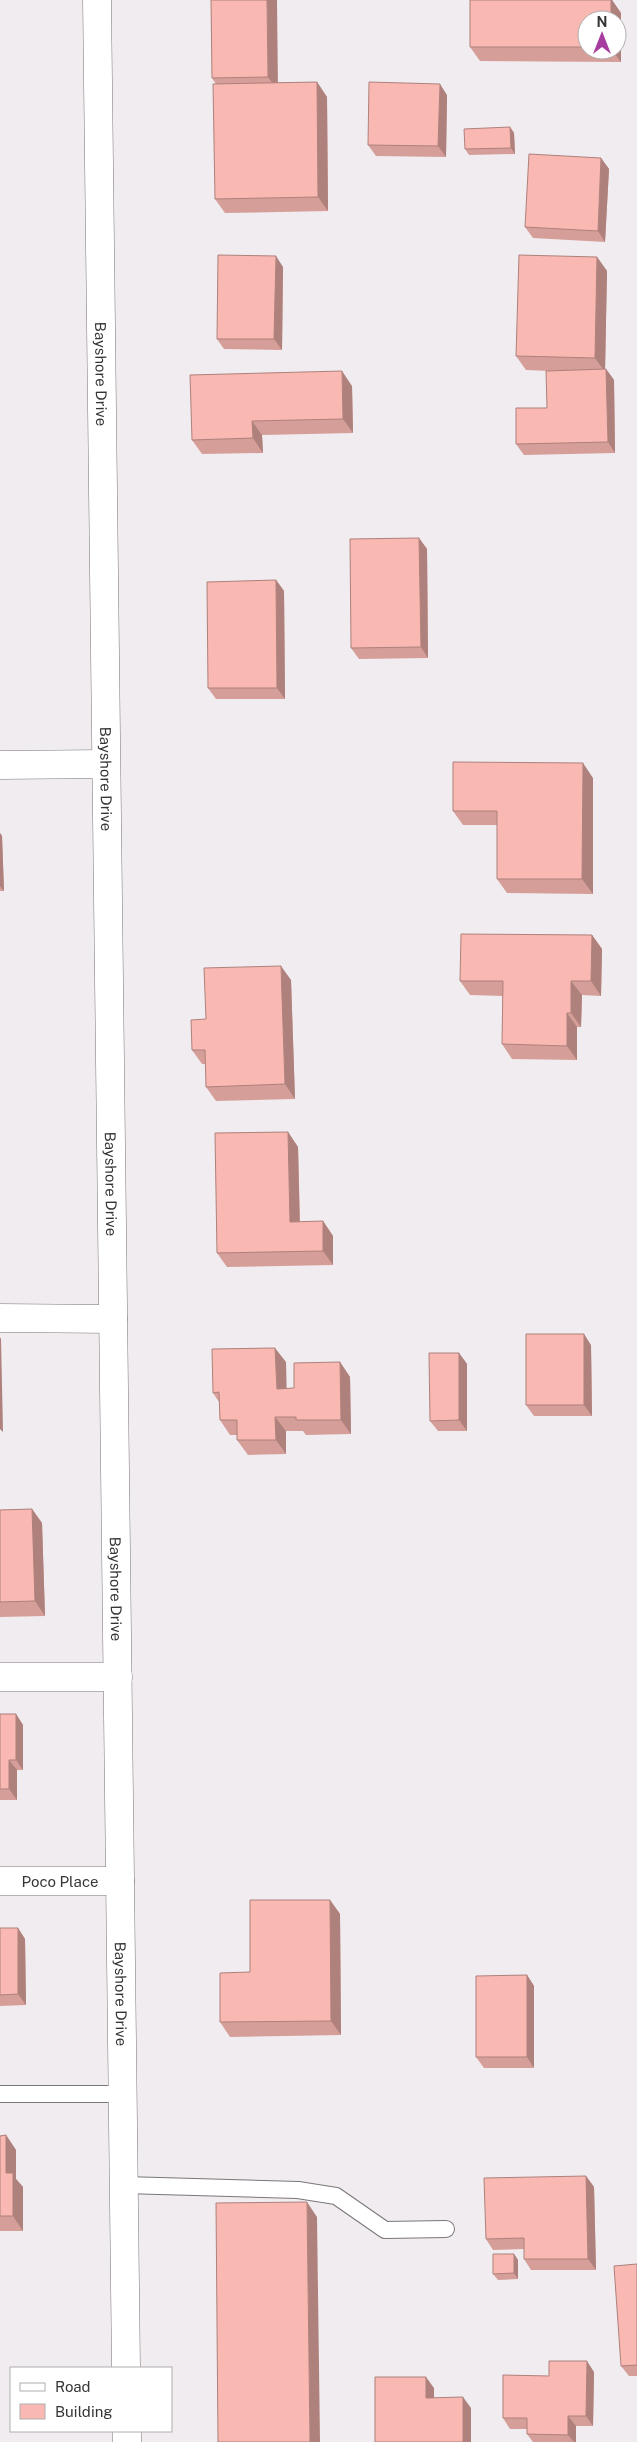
<svg xmlns="http://www.w3.org/2000/svg" width="637" height="2442" font-family="'Public Sans',sans-serif">
  <style>
    .lines { fill: none; stroke-linecap: round; stroke-linejoin: round }
    .service-casing { stroke: #7a767a; stroke-width: 18 }
    .minor-casing { stroke: #7a767a; stroke-width: 29 }
    .tertiary-casing { stroke: #7a767a; stroke-width: 29 }
    .service { stroke: #fff; stroke-width: 16 }
    .minor { stroke: #fff; stroke-width: 28 }
    .tertiary { stroke: #fff; stroke-width: 28 }
    .wall { fill: #d69e98; fill-rule: evenodd }
    .shaded-wall { fill: #ae817c }
    .building { fill: #f9b8b1; stroke: #ae817c }
    .labels { text-anchor: middle; dominant-baseline: central; stroke-width: 4; stroke-linejoin: round; paint-order: stroke }
    .street-label { font-size: 15px; fill: #363536; stroke: #fff }
  </style>
  <rect width="100%" height="100%" fill="#f0ecf0"/>
  <g class="lines">
    <!-- service casing -->
    <g class="service-casing">
      <path id="service" d="M 0,2094 L 123,2094
        M 124,2185 L 298,2190 L 336,2196 L 385,2230 L 446,2229"/>
    </g>
    <!-- minor casing -->
    <g class="minor-casing">
      <g id="minor">
        <path d="M 0,765 L 105,764"/>
        <path d="M 0,1318 L 113,1319"/>
        <path d="M 0,1677 L 118,1677"/>
        <path id="s1" d="M 0,1881 L 120,1881"/>
      </g>
    </g>
    <!-- tertiary casing -->
    <g class="tertiary-casing">
      <g id="tertiary">
        <path id="s2" d="M 97,0 L 126,2368"/>
        <path d="M 127,2431 L 127,2442"/>
      </g>
    </g>
    <!-- service -->
    <use href="#service" class="service"/>
    <!-- minor -->
    <use href="#minor" class="minor"/>
    <!-- tertiary -->
    <use href="#tertiary" class="tertiary"/>
  </g>
  <!-- wall -->
  <path class="wall" d="M 211,0 L 278,83 L 317,82 L 327,97 L 328,211 L 225,213 L 215,199 L 216,84 L 212,78 Z
    M 470,0 L 612,0 L 621,13 L 621,62 L 480,61 L 470,47 ZM 587,20 L 617,20 L 617,50 L 587,50 Z
    M 447,95 L 446,157 L 376,156 L 368,145 Z
    M 510,127 L 514,133 L 515,154 L 469,155 L 465,149 Z
    M 601,158 L 609,169 L 605,242 L 533,238 L 525,227 Z
    M 597,257 L 607,271 L 605,369 L 606,369 L 614,380 L 615,453 L 524,455 L 516,444 L 547,408 L 550,371 L 526,370 L 516,356 Z
    M 283,267 L 282,350 L 224,349 L 217,339 Z
    M 352,386 L 353,433 L 262,435 L 263,453 L 202,454 L 192,440 Z
    M 419,538 L 427,549 L 428,658 L 359,659 L 351,648 Z
    M 276,580 L 284,591 L 285,699 L 216,699 L 208,688 Z
    M 593,778 L 593,894 L 507,893 L 497,879 L 497,825 L 463,825 L 453,811 Z
    M 0,833 L 2,836 L 4,891 L 0,891 Z
    M 592,935 L 602,949 L 601,996 L 582,995 L 581,1027 L 577,1027 L 577,1060 L 512,1059 L 502,1044 L 503,996 L 470,995 L 460,981 Z
    M 291,980 L 295,1099 L 216,1101 L 206,1087 L 206,1064 L 202,1064 L 192,1050 L 206,1019 Z
    M 288,1132 L 298,1147 L 300,1222 L 323,1221 L 333,1236 L 333,1265 L 227,1267 L 217,1253 Z
    M 591,1345 L 592,1416 L 534,1416 L 526,1405 Z
    M 459,1353 L 467,1364 L 467,1431 L 438,1431 L 430,1421 Z
    M 286,1362 L 286,1389 L 294,1388 L 340,1362 L 350,1377 L 351,1434 L 306,1435 L 303,1431 L 286,1431 L 286,1454 L 248,1455 L 237,1440 L 237,1435 L 230,1435 L 220,1420 L 219,1402 L 213,1393 Z
    M 32,1509 L 42,1523 L 45,1616 L 0,1617 L 0,1510 Z
    M 0,1714 L 16,1714 L 23,1725 L 23,1770 L 17,1770 L 17,1800 L 0,1800 Z
    M 330,1900 L 340,1914 L 341,2035 L 230,2037 L 220,2022 L 250,1972 Z
    M 0,1928 L 18,1928 L 25,1939 L 26,2005 L 0,2006 Z
    M 527,1975 L 534,1986 L 534,2068 L 484,2068 L 476,2057 Z
    M 6,2135 L 16,2150 L 16,2179 L 23,2187 L 23,2231 L 0,2231 L 0,2136 Z
    M 586,2176 L 594,2187 L 596,2270 L 531,2270 L 524,2259 L 524,2249 L 493,2250 L 486,2239 Z
    M 514,2254 L 518,2260 L 518,2279 L 498,2280 L 493,2274 Z
    M 637,2264 L 637,2376 L 629,2376 L 621,2366 Z
    M 594,2372 L 593,2426 L 576,2426 L 576,2442 L 533,2442 L 527,2434 L 527,2429 L 510,2429 L 503,2418 L 549,2376 Z"/>
  <!-- shaded-wall -->
  <path class="shaded-wall" d="M 267,0 L 277,0 L 278,91 L 268,77 Z
    M 611,0 L 612,0 L 621,13 L 621,62 L 612,50 L 617,50 L 617,20 L 611,20 Z
    M 317,82 L 327,97 L 328,211 L 318,197 Z
    M 440,84 L 447,95 L 446,157 L 438,146 Z
    M 510,127 L 514,133 L 515,154 L 511,148 Z
    M 601,158 L 609,169 L 605,242 L 598,231 Z
    M 276,256 L 283,267 L 282,350 L 274,339 Z
    M 597,257 L 607,271 L 605,372 L 595,358 Z
    M 606,369 L 614,380 L 615,453 L 608,442 Z
    M 342,371 L 352,386 L 353,433 L 343,419 Z
    M 252,421 L 262,435 L 263,453 L 253,438 Z
    M 419,538 L 427,549 L 428,658 L 421,647 Z
    M 276,580 L 284,591 L 285,699 L 277,688 Z
    M 583,763 L 593,778 L 593,894 L 582,879 Z
    M 0,833 L 2,836 L 4,891 L 0,886 Z
    M 592,935 L 602,949 L 601,996 L 591,981 Z
    M 281,966 L 291,980 L 295,1099 L 285,1084 Z
    M 571,981 L 582,995 L 581,1027 L 571,1013 Z
    M 567,1013 L 577,1027 L 577,1060 L 567,1046 Z
    M 288,1132 L 298,1147 L 300,1236 L 290,1222 Z
    M 323,1221 L 333,1236 L 333,1265 L 323,1251 Z
    M 584,1334 L 591,1345 L 592,1416 L 584,1405 Z
    M 0,1337 L 1,1339 L 3,1432 L 0,1429 Z
    M 275,1348 L 286,1362 L 287,1403 L 277,1389 Z
    M 459,1353 L 467,1364 L 467,1431 L 459,1420 Z
    M 340,1362 L 350,1377 L 351,1434 L 341,1420 Z
    M 275,1417 L 286,1431 L 286,1454 L 276,1440 Z
    M 32,1509 L 42,1523 L 45,1616 L 35,1601 Z
    M 16,1714 L 23,1725 L 23,1770 L 16,1760 Z
    M 9,1760 L 17,1770 L 17,1800 L 9,1789 Z
    M 330,1900 L 340,1914 L 341,2035 L 331,2021 Z
    M 18,1928 L 25,1939 L 26,2005 L 18,1994 Z
    M 527,1975 L 534,1986 L 534,2068 L 527,2057 Z
    M 6,2135 L 16,2150 L 16,2179 L 23,2187 L 23,2231 L 13,2216 L 6,2173 Z
    M 586,2176 L 594,2187 L 596,2270 L 588,2259 Z
    M 307,2202 L 317,2217 L 320,2442 L 310,2442 Z
    M 514,2254 L 518,2260 L 518,2279 L 514,2273 Z
    M 587,2361 L 594,2372 L 593,2426 L 586,2416 Z
    M 426,2377 L 434,2388 L 434,2409 L 426,2398 Z
    M 463,2397 L 471,2408 L 471,2442 L 463,2442 Z
    M 568,2416 L 576,2426 L 576,2442 L 574,2442 L 568,2435 Z"/>
  <!-- building -->
  <path class="building" d="M 211,0 L 267,0 L 268,77 L 212,78 Z
    M 470,0 L 611,0 L 611,20 L 587,20 L 587,47 L 470,47 Z
    M 317,82 L 318,197 L 215,199 L 213,84 Z
    M 369,82 L 440,84 L 438,146 L 368,145 Z
    M 510,127 L 511,148 L 465,149 L 464,129 Z
    M 529,154 L 601,158 L 598,231 L 525,227 Z
    M 218,255 L 276,256 L 274,339 L 217,339 Z
    M 519,255 L 597,257 L 595,358 L 516,356 Z
    M 606,369 L 608,442 L 516,444 L 516,408 L 547,408 L 546,371 Z
    M 342,371 L 343,419 L 252,421 L 253,438 L 192,440 L 190,375 Z
    M 419,538 L 421,647 L 351,648 L 350,539 Z
    M 276,580 L 277,688 L 208,688 L 207,582 Z
    M 453,762 L 583,763 L 582,879 L 497,879 L 497,811 L 453,811 Z
    M 461,934 L 592,935 L 591,981 L 571,981 L 571,1013 L 567,1013 L 567,1046 L 502,1044 L 503,981 L 460,981 Z
    M 281,966 L 285,1084 L 206,1087 L 205,1050 L 192,1050 L 191,1020 L 206,1019 L 204,968 Z
    M 288,1132 L 290,1222 L 323,1221 L 323,1251 L 217,1253 L 215,1133 Z
    M 526,1334 L 584,1334 L 584,1405 L 526,1405 Z
    M 275,1348 L 277,1389 L 294,1388 L 294,1363 L 340,1362 L 341,1420 L 296,1420 L 296,1417 L 275,1417 L 276,1440 L 237,1440 L 237,1420 L 220,1420 L 219,1392 L 213,1393 L 212,1349 Z
    M 429,1353 L 459,1353 L 459,1420 L 430,1421 Z
    M 32,1509 L 35,1601 L 0,1602 L 0,1510 Z
    M 0,1714 L 16,1714 L 16,1760 L 9,1760 L 9,1789 L 0,1789 Z
    M 250,1900 L 330,1900 L 331,2021 L 220,2022 L 220,1973 L 250,1972 Z
    M 0,1928 L 18,1928 L 18,1994 L 0,1995 Z
    M 527,1975 L 527,2057 L 476,2057 L 476,1976 Z
    M 6,2135 L 6,2173 L 13,2173 L 13,2216 L 0,2216 L 0,2136 Z
    M 586,2176 L 588,2259 L 524,2259 L 524,2238 L 486,2239 L 484,2178 Z
    M 307,2202 L 310,2442 L 218,2442 L 216,2203 Z
    M 493,2254 L 514,2254 L 514,2273 L 493,2274 Z
    M 637,2264 L 637,2365 L 621,2366 L 614,2266 Z
    M 549,2361 L 587,2361 L 586,2416 L 568,2416 L 568,2435 L 527,2434 L 527,2418 L 503,2418 L 503,2375 L 549,2376 Z
    M 375,2377 L 426,2377 L 426,2398 L 463,2397 L 463,2442 L 375,2442 Z"/>
  <g class="labels">
    <!-- street labels -->
    <g class="street-label">
      <text stroke="none"><textPath href="#s2" startOffset="374">Bayshore Drive</textPath></text>
      <text stroke="none"><textPath href="#s2" startOffset="779">Bayshore Drive</textPath></text>
      <text stroke="none"><textPath href="#s2" startOffset="1184">Bayshore Drive</textPath></text>
      <text stroke="none"><textPath href="#s2" startOffset="1589">Bayshore Drive</textPath></text>
      <text stroke="none"><textPath href="#s1" startOffset="60">Poco Place</textPath></text>
      <text stroke="none"><textPath href="#s2" startOffset="1994">Bayshore Drive</textPath></text>
    </g>
  </g>
  <!-- legend -->
  <rect x="10" y="2367" width="162" height="65" fill="#ffffff" stroke="#afaeaf"/>
  <rect x="20" y="2383" width="25" height="8" fill="#ffffff" stroke="#afaeaf"/>
  <text x="55" y="2392" font-size="15" fill="#363536">Road</text>
  <rect x="20" y="2404" width="25" height="15" fill="#f9b8b1" stroke="#afaeaf"/>
  <text x="55" y="2417" font-size="15" fill="#363536">Building</text>
  <!-- north arrow -->
  <g transform="translate(602 35)"><circle r="24" fill="#ffffff" stroke="#afaeaf"/>
  <path d="M0-4L9 19L0 12L-9 19Z" fill="#a63c9d"/>
  <text y="-8" font-size="14" font-weight="bold" text-anchor="middle" fill="#363536">N</text>
  </g>
</svg>
